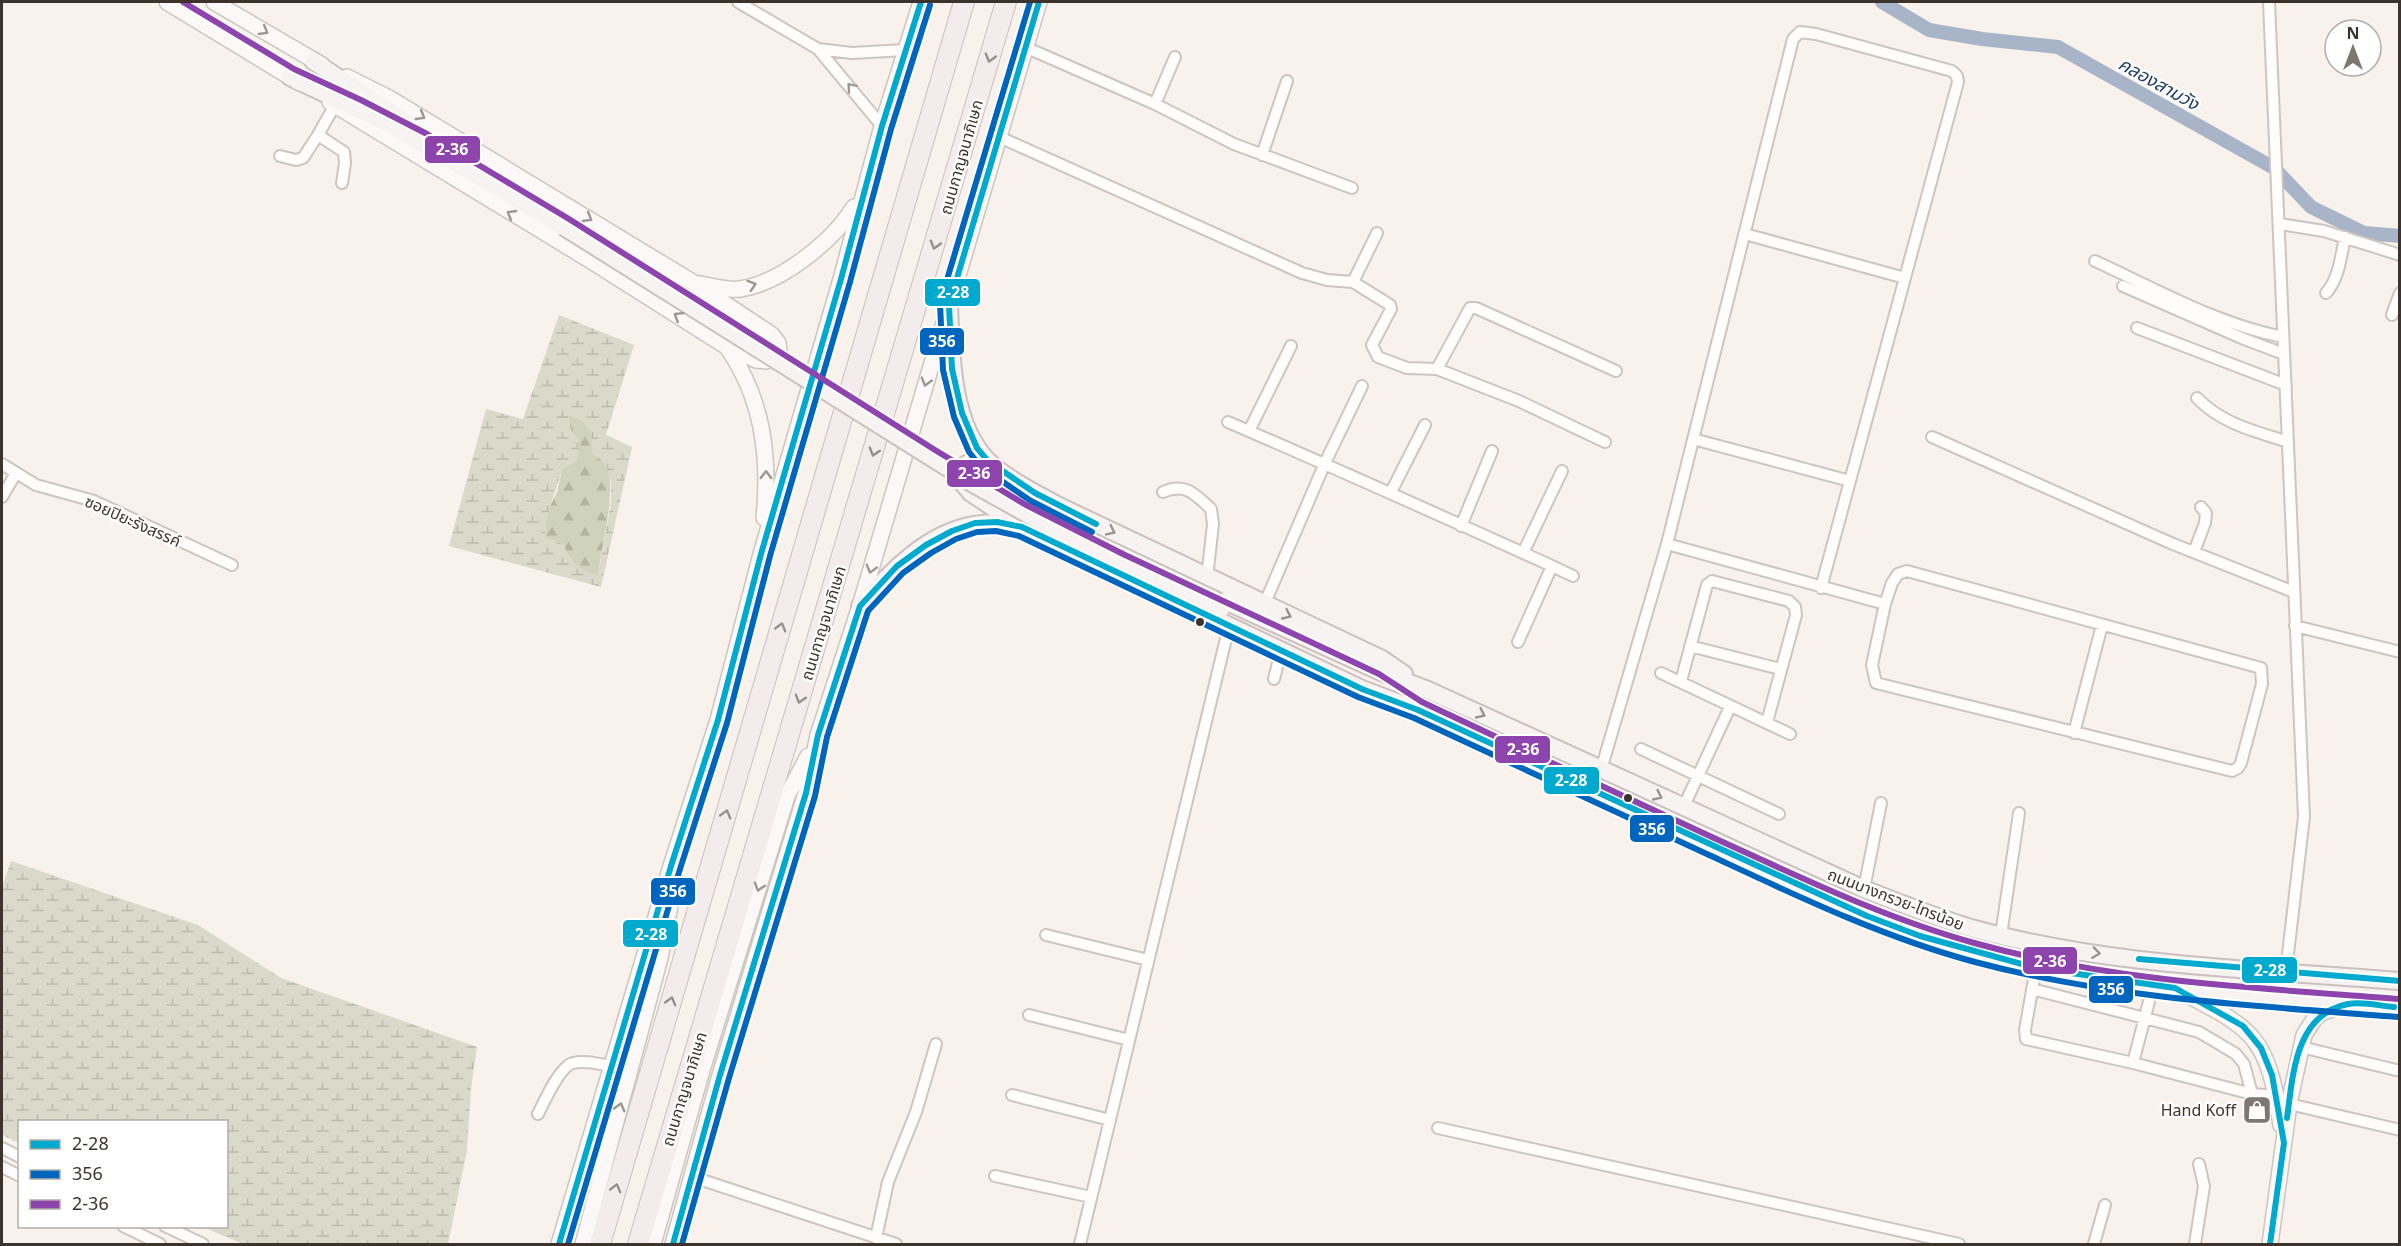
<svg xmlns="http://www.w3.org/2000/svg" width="2401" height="1246" font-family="'Noto Sans','Noto Sans Thai',sans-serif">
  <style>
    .forest { fill: url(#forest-firs) }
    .wetland { fill: url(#wetland-marsh); fill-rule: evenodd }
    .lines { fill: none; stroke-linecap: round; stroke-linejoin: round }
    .canal { stroke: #a8b4c8; stroke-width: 14 }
    .street-casing { stroke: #cdc5c0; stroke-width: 14 }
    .secondary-casing { stroke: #cdc5c0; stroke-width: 18 }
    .primary-casing { stroke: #cbc0bf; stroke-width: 20 }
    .highway-casing { stroke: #cbc0bf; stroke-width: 22 }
    .street { stroke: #fefdfc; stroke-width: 10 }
    .secondary { stroke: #fbf8f7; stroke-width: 15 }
    .primary { stroke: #f8f3f3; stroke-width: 16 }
    .highway { stroke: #f4ebec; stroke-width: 20 }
    .primary-bridge-casing { stroke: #cbc0bf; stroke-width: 20; stroke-linecap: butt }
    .primary-bridge { stroke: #f8f3f3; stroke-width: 16 }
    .bus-1-casing { stroke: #fff; stroke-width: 10 }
    .bus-2-casing { stroke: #fff; stroke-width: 10 }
    .bus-3-casing { stroke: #fff; stroke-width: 10 }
    .bus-1 { stroke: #00a9ce; stroke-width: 6 }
    .bus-2 { stroke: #0065bd; stroke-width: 6 }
    .bus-3 { stroke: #8e44ad; stroke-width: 6 }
    .oneway { stroke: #9c9692 }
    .oneway2 { stroke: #988f8c }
    .oneway3 { stroke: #9d9894 }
    .oneway4 { stroke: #9a9390 }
    .bus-dot { fill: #3c332d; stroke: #fff; stroke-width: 2 }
    .labels { text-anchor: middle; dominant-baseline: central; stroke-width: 5; stroke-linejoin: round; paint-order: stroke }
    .street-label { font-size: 16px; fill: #3c332d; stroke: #fff }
    .poi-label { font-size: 16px; fill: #3c332d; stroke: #fff; text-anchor: end }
    .water-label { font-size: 18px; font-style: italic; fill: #1f3d67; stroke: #fff }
    .line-badge { stroke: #fff; stroke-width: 2 }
    .badge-label { font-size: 16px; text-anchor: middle; font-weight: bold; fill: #fff }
  </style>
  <defs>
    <pattern id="forest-firs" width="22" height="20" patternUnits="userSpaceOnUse" patternTransform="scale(1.5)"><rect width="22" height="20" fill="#cfd2bc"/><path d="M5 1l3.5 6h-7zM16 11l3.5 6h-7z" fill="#b3b5a2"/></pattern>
    <pattern id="wetland-marsh" width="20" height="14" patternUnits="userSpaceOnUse" patternTransform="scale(1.5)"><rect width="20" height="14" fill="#d9daca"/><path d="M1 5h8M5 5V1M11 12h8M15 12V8" fill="none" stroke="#bbbcae"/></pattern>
  </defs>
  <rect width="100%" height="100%" fill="#f8f1ec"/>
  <!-- forest -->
  <path class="forest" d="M 568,415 L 582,420 L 592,433 L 592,453 C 596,456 604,461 606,465 C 618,487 601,548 598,575 C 579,573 570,561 563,544 L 545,538 L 546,514 L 557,492 L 562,470 L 579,441 L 571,432 Z"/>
  <!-- wetland -->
  <path class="wetland" d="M 559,315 L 634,345 L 606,435 L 632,447 L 601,587 L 449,546 L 486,409 L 523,419 ZM 568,415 C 591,423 592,430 592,453 L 606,464 L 611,482 L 611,502 L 598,575 C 579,573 570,561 563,544 L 545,538 C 544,514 556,494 562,470 L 578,460 L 579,441 L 571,432 Z
    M 11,861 L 198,925 L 281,978 L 477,1047 L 471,1088 L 467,1150 L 448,1244 L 243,1244 L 203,1227 L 226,1226 L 226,1122 L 20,1122 L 19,1143 L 2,1135 L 2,887 Z"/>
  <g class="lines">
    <!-- canal -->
    <path class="canal" d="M 1882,2 L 1929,30 L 1982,39 L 2058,47 L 2274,168 L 2311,207 L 2364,233 L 2400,236"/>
    <!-- street casing -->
    <g class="street-casing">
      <path id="street" d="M 738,2 L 818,49 L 882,126
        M 2269,2 L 2304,817 L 2286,971
        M 1025,47 L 1155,104 L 1234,144 L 1352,188
        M 818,49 L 852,53 L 905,50
        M 1155,104 L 1175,57
        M 335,105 L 318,135 L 344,152 L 345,163 L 342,183
        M 997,136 L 1302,273 L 1327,280 L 1353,282 L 1390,305 L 1391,309 L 1372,345 L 1378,357 L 1407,368 L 1437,369 L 1519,401 L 1605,442
        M 1262,155 L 1287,81
        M 280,156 L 296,160 L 303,158 L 318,135
        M 2280,224 L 2324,231 L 2400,255
        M 1745,234 L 1905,278
        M 2095,261 C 2156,289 2217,324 2283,337
        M 1353,282 L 1377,233
        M 2123,286 L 2244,339 L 2284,354
        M 2326,293 C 2339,279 2341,256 2345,237
        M 2392,315 L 2400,293
        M 2137,328 L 2286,385
        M 1437,369 L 1470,308 L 1476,308 L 1616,371
        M 2197,398 C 2222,424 2255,431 2288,442
        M 1228,422 C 1337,469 1444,517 1552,566 L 1518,642
        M 1249,431 L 1291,346
        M 1932,437 L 2173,544 L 2294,592
        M 1693,439 L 1850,481
        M 2,464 L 36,485 L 94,501 L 232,565
        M 1163,492 C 1185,482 1195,494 1211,509 L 1213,524 L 1207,578
        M 1391,492 L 1425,425
        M 2,497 L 16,473
        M 1461,526 L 1492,451
        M 1667,544 L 1885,604
        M 2194,552 L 2205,523 L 2206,513 L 2201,507
        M 1523,553 L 1562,471
        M 1552,566 L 1573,576
        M 1907,571 L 2261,668 L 2262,684 L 2241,763 L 2238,768 L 2232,771 L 1876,683 L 1872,665 L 1885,604 L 1892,583 L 1898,574 Z
        M 1264,605 L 1325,463 L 1362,386
        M 2295,626 L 2400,652
        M 1690,646 L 1780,669
        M 1661,673 L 1790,734
        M 1274,679 L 1281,651
        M 1681,681 L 1707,585 L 1712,581 L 1789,601 L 1795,607 L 1796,615 L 1767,722
        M 2074,733 L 2102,625
        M 1641,749 L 1779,814
        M 1601,770 L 1667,544 L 1793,39 L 1800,32 L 1816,34 L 1952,71 L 1957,76 L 1958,82 L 1821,588
        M 1683,808 L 1730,707
        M 1864,889 L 1881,803
        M 1046,935 L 1148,960
        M 2001,935 L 2019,813
        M 2036,968 L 2025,1030 L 2026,1039 L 2133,1063 L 2252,1094 L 2277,1096
        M 2032,989 L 2199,1032 L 2236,1054 L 2244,1064 L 2252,1094
        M 1029,1015 L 1129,1040
        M 2301,1047 L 2400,1071
        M 2133,1063 L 2153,986
        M 1012,1095 L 1110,1120
        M 2289,1104 L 2400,1130
        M 538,1114 C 544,1102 560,1066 573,1063 C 585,1060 599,1064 611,1066
        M 1438,1128 L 1959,1244
        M 2,1148 L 20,1157
        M 2,1167 L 20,1176
        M 690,1176 L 896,1244
        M 995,1176 L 1091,1197
        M 123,1226 L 160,1244
        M 165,1226 L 203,1244
        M 876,1238 L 888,1182 L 916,1112 L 936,1044
        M 1080,1244 L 1229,626
        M 2094,1244 L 2105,1205
        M 2195,1244 L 2204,1186 L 2199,1164"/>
    </g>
    <!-- secondary casing -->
    <g class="secondary-casing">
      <path id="secondary" d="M 167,2 L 300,83
        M 214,2 L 322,65
        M 330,102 L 593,262 L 727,347 L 756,360 L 766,361 L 774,357 L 779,351 L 778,343 L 772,335 L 694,283 L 389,98 L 347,77
        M 699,284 C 712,286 727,291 740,289 C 781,283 833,241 854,207
        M 727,347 C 763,399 770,456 764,518
        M 2178,990 C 2255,1030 2267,1035 2281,1125
        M 559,1244 L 671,866 L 718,720 L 761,554 L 841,279 L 882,126 L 921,2
        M 583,1244 L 660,958 L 673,890
        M 653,1244 L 702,1070 L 787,796 L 808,756
        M 673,1244 L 720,1075 L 806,793 L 818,735 L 860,606 L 1039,2
        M 2270,1244 L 2289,1104 L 2304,1035 L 2315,1018 L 2323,1012 L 2345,1005"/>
    </g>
    <!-- primary casing -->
    <g class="primary-casing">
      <path id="primary" d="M 313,61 L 408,123
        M 290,77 L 391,125 L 564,227
        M 949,305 C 951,354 951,421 986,459 C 1003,477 1037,494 1059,506 L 1382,659 L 1404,674
        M 988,461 C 972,460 960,462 960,480 L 971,493 L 1022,527 L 1362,689 L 1418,710 L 1867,916 C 1923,937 1978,957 2037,968 C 2156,992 2279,998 2400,1008
        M 1225,601 L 1381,672 L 1428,690 L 1864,889 C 1899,903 1935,917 1971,928 C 2110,967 2257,969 2400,981
        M 860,606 C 902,560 946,513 1015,525"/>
    </g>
    <!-- highway casing -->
    <g class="highway-casing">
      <path id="highway" d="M 600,1244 L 964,2
        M 638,1244 L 1006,2"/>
    </g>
    <!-- street -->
    <use href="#street" class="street"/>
    <!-- secondary -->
    <use href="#secondary" class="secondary"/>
    <!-- primary -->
    <use href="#primary" class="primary"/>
    <!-- highway -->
    <use href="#highway" class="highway"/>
    <!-- primary-bridge casing -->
    <g class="primary-bridge-casing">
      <path id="primary-bridge" d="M 564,227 L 975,485 L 1072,539 L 1221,609"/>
    </g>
    <!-- primary-bridge -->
    <use href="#primary-bridge" class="primary-bridge"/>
    <!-- bus-1 casing -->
    <g class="bus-1-casing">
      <path id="bus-1" d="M 1039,2 L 949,305 L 952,369 L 962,413 L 977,448 L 988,461 L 1035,493 L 1096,524
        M 2139,959 L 2400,981
        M 2287,1118 C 2293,1075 2295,1014 2348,1004 C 2363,1001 2379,1006 2394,1007
        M 559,1244 L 671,866 L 718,720 L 761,554 L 841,279 L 882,126 L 921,2
        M 673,1244 L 720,1075 L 806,793 L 818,735 L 860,606 L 897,566 L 926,545 L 952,531 L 975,523 L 997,522 L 1022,527 L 1362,689 L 1418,710 L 1867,916 L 1920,936 L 2036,968 L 2175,988 L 2243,1026 L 2261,1048 L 2272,1075 L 2284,1143 L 2270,1244"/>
    </g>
    <!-- bus-2 casing -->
    <g class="bus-2-casing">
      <path id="bus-2" d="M 1030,2 L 940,303 L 943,370 L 954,417 L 969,452 L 981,467 L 1031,501 L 1092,532
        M 568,1244 L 680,869 L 727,723 L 770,556 L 850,282 L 891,129 L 930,5
        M 682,1244 L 729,1078 L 815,796 L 827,737 L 868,611 L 903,573 L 931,553 L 956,539 L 977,532 L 996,531 L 1019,536 L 1358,697 L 1414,718 C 1512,764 1610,810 1709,855 C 1795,895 1882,937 1975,962 C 2113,999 2257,1006 2399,1017"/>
    </g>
    <!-- bus-3 casing -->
    <g class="bus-3-casing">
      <path id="bus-3" d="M 183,2 L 294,69 L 361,100 L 427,134 L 569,219 L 935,450 L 1026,505 L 1125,555 L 1379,674 L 1422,702 C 1519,748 1617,793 1714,838 C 1800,877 1886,919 1978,944 C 2115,982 2258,988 2400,999"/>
    </g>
    <!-- bus-1 -->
    <use href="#bus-1" class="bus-1"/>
    <!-- bus-2 -->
    <use href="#bus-2" class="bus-2"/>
    <!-- bus-3 -->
    <use href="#bus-3" class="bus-3"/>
  </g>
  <!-- one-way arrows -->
  <defs><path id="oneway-chevron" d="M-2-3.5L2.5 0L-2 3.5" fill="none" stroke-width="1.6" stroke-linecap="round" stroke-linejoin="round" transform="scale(1.5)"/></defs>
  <g class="oneway">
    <use href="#oneway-chevron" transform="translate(264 31) rotate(31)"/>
    <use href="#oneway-chevron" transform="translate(421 116) rotate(31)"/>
    <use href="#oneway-chevron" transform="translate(511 214) rotate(-150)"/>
    <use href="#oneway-chevron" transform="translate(588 218) rotate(31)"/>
    <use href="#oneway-chevron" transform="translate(752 285) rotate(-18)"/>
    <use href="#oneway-chevron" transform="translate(678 316) rotate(-148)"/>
    <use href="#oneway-chevron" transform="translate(926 382) rotate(106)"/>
    <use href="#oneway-chevron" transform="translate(766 475) rotate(-89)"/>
    <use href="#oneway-chevron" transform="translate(871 569) rotate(106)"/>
    <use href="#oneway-chevron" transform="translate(759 887) rotate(107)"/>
    <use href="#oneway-chevron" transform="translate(620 1107) rotate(-75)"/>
  </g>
  <g class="oneway2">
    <use href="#oneway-chevron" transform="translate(990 58) rotate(106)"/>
    <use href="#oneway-chevron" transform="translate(935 245) rotate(106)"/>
    <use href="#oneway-chevron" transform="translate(874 452) rotate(107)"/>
    <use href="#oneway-chevron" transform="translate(781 627) rotate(-74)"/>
    <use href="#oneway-chevron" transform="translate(800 699) rotate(107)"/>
    <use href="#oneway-chevron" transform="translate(726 814) rotate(-74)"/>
    <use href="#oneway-chevron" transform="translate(671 1001) rotate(-74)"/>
    <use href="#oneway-chevron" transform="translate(616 1188) rotate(-74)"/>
  </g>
  <use class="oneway3" href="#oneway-chevron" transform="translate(851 87) rotate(-131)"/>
  <g class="oneway4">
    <use href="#oneway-chevron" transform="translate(1111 531) rotate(26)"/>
    <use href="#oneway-chevron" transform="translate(1287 615) rotate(25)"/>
    <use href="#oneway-chevron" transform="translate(1481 714) rotate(25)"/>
    <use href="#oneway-chevron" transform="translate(1658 796) rotate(25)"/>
    <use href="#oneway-chevron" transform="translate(2096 953) rotate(8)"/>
  </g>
  <!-- icons -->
  <defs>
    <g id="shop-square" transform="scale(1.5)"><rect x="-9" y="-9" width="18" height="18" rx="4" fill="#7e7670" stroke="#fff"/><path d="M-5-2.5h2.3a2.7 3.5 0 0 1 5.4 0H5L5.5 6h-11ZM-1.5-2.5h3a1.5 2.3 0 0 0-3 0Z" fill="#fff"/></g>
  </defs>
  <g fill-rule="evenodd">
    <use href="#shop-square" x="2257" y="1110"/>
  </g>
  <!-- markers -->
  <g class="bus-dot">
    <circle cx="1200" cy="622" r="5"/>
    <circle cx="1628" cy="798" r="5"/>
  </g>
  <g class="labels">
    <!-- street labels -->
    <g class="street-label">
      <text transform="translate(961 157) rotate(-74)">ถนนกาญจนาภิเษก</text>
      <text transform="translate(133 521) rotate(24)">ซอยปิยะรังสรรค์</text>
      <text transform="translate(823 623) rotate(-73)">ถนนกาญจนาภิเษก</text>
      <text transform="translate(1896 899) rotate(21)">ถนนบางกรวย-ไทรน้อย</text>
      <text transform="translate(684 1089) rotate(-73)">ถนนกาญจนาภิเษก</text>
    </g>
    <!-- poi labels -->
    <g class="poi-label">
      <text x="2236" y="1110">Hand Koff</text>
    </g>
    <!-- water labels -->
    <g class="water-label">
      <text transform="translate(2159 83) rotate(29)">คลองสามวัง</text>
    </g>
  </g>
  <g class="line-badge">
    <rect x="424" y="135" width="57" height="29" rx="6" fill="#8e44ad"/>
    <rect x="924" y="278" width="57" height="29" rx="6" fill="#00a9ce"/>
    <rect x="919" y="327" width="46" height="29" rx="6" fill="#0065bd"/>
    <rect x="946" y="459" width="57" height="29" rx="6" fill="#8e44ad"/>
    <rect x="1494" y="735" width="57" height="29" rx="6" fill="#8e44ad"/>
    <rect x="1543" y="766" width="57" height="29" rx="6" fill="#00a9ce"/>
    <rect x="1629" y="814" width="46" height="29" rx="6" fill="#0065bd"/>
    <rect x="650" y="877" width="46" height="29" rx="6" fill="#0065bd"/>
    <rect x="622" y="919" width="57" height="29" rx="6" fill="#00a9ce"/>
    <rect x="2022" y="946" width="56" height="29" rx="6" fill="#8e44ad"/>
    <rect x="2241" y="956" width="57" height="28" rx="6" fill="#00a9ce"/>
    <rect x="2088" y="975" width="46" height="29" rx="6" fill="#0065bd"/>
  </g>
  <g class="badge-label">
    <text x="452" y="155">2-36</text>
    <text x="953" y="298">2-28</text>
    <text x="942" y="347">356</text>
    <text x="974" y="479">2-36</text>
    <text x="1523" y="755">2-36</text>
    <text x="1571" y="786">2-28</text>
    <text x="1652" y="835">356</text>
    <text x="673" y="897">356</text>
    <text x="651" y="940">2-28</text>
    <text x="2050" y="967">2-36</text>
    <text x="2270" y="976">2-28</text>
    <text x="2111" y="995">356</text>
  </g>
  <!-- border -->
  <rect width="2401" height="1246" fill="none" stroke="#3c332d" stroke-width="6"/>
  <!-- legend -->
  <rect x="18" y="1120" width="210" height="108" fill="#ffffff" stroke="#b1adab" stroke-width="1.5"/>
  <rect x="30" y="1140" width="30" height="9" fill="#00a9ce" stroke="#b1adab" stroke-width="1.5"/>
  <text x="72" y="1150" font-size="18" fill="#3c332d">2-28</text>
  <rect x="30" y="1170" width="30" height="9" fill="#0065bd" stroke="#b1adab" stroke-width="1.5"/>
  <text x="72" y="1180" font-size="18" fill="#3c332d">356</text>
  <rect x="30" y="1200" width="30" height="9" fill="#8e44ad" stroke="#b1adab" stroke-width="1.5"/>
  <text x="72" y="1210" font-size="18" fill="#3c332d">2-36</text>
  <!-- north arrow -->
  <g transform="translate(2353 48)"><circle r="28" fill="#ffffff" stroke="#b1adab" stroke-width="1.5"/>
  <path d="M0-4.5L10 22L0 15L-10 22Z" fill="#7e7670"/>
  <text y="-9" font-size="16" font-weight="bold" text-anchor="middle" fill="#3c332d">N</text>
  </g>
</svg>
